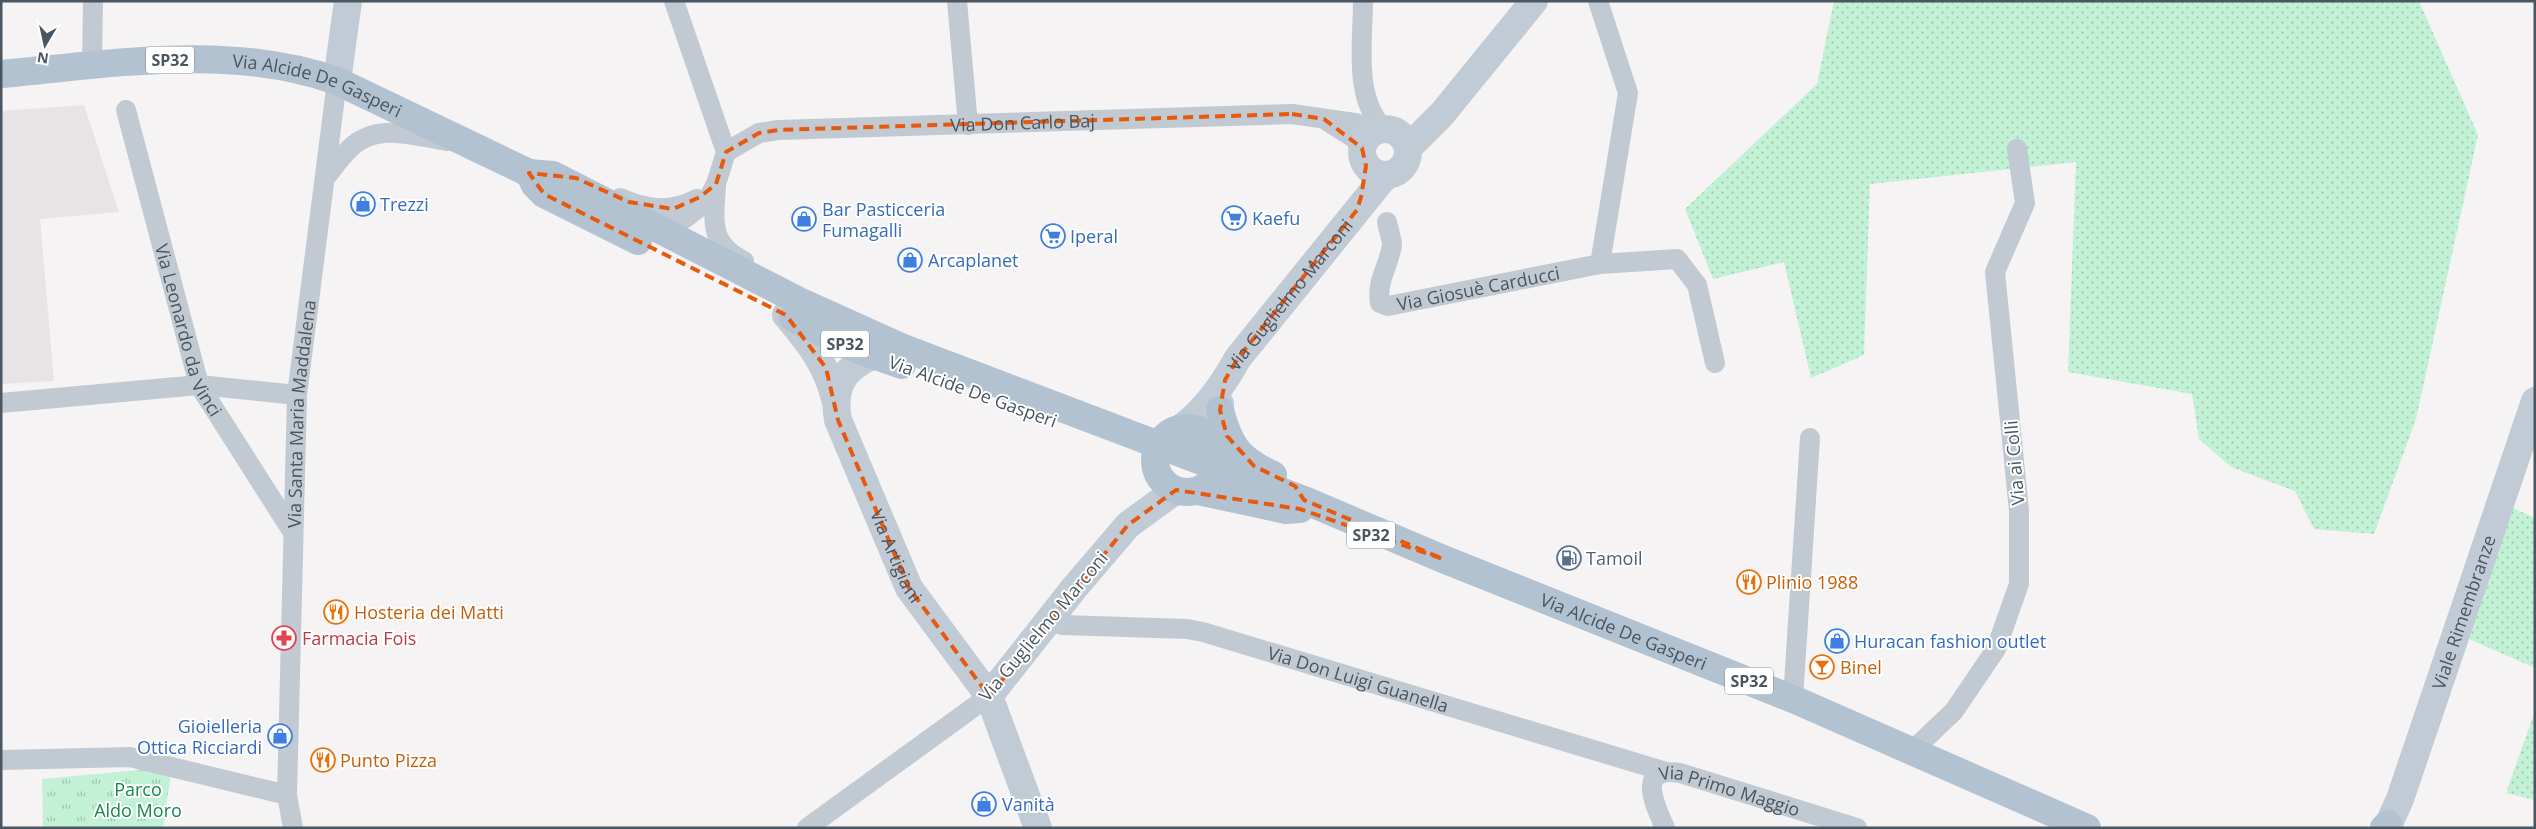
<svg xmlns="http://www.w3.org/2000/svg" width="2536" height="829" font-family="'Open Sans',sans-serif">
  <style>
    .education { fill: #e6e4e5 }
    .grass { fill: url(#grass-dots) }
    .park { fill: url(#park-tufts) }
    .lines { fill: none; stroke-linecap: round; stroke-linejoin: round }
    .street { stroke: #c1cad2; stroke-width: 20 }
    .secondary { stroke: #c1cbd6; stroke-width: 28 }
    .primary { stroke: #b3c2d1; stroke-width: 28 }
    .marked { fill: none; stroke: #e8590c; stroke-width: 4; stroke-dasharray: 10 6; stroke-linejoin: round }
    .labels { text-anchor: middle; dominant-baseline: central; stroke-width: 4; stroke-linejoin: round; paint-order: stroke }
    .shield { fill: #fff; stroke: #808990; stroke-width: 1 }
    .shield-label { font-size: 16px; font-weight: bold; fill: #4a5661 }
    .street-label { font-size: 18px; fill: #4a5661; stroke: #fff }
    .shop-label { font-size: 18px; fill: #366cbe; stroke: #fff; text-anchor: start }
    .service-label { font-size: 18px; fill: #4e5e75; stroke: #fff; text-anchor: start }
    .food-label { font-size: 18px; fill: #c56008; stroke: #fff; text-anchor: start }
    .health-label { font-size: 18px; fill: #be3a42; stroke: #fff; text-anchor: start }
    .park-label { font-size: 18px; fill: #17864f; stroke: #fff }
  </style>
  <defs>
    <pattern id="grass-dots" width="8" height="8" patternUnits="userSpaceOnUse" patternTransform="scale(1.25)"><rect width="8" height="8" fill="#c3f1d5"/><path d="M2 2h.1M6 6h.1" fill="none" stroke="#a0c6b0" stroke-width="1.8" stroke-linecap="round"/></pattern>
    <pattern id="park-tufts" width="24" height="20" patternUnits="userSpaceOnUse" patternTransform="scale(1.25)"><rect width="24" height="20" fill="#c3f1d5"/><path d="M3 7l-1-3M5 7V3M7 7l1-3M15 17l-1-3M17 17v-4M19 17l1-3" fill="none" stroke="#a0c6b0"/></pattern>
  </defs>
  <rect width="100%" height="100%" fill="#f5f3f3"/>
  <!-- education -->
  <path class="education" d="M 84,105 L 119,212 L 40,219 L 54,381 L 1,384 L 1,111 Z"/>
  <!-- grass -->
  <path class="grass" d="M 1834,1 L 2419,1 L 2478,135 L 2416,419 L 2374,534 L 2314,529 L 2295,491 L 2231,467 L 2199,439 L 2192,394 L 2068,372 L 2076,162 L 1870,184 L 1864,355 L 1811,378 L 1784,262 L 1713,279 L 1685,209 L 1817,84 Z
    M 2511,507 L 2535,518 L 2535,668 L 2469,639 Z
    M 2535,711 L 2535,800 L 2506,793 Z"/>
  <!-- park -->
  <path class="park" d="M 172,767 L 163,828 L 43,828 L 42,779 Z"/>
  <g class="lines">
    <!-- street -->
    <g class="street">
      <path d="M 957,1 L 968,125"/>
      <path d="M 1363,1 C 1363,42 1353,98 1384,129"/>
      <path d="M 92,66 L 93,1"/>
      <path id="s1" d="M 126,110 L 199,385 L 292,531"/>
      <path d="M 1327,121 L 1354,138 L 1362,148"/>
      <path id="s2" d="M 726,152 L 759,133 L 778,130 L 1292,114 L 1355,123 L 1377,131"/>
      <path d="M 325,178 C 336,165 348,146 363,139 C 388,126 421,137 447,141"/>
      <path d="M 716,186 C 714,220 708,243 744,261"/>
      <path d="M 620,198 C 647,210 670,213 697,199"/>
      <path id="s3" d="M 1387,222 C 1388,229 1392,238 1392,245 C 1389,266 1376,281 1380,303 L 1388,306 L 1600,264 L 1628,93 L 1598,1"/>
      <path d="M 652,227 L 684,219 L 706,202 L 716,184 L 726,152 L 674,1"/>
      <path d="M 1600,264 L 1677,259 L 1697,285 L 1715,363"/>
      <path d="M 1,403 L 199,385 L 297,395"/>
      <path id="s4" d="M 1048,621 L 1063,625 L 1187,629 L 1203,632 L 1663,771"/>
      <path d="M 1793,699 L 1810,438"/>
      <path d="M 1912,751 L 1954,711 L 1996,649 L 2019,584 L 2019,511 L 1995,272 L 2025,203 L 2017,149"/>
      <path d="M 1,760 L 130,757 L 287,795"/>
      <path id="s5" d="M 293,828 L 287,795 L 297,395 L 337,81"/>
      <path d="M 807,828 L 989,696"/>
      <path id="s6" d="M 1665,828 C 1654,803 1636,766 1680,773 L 1857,828"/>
    </g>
    <!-- secondary -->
    <g class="secondary">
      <path d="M 337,81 L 348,1"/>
      <circle cx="1385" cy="152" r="23"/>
      <path d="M 1408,148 L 1442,114 L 1534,1"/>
      <path d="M 786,315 C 809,342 827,365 835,399"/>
      <path id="s7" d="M 874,355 C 843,368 832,387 838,420 L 909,588 L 989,696 L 1038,828"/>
      <path id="s8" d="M 1178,430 C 1204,413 1223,385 1238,358 L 1385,176"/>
      <path d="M 1215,445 L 1220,404"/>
      <path d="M 989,696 L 1075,587 L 1128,525 L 1176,490"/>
      <path id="s9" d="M 2387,828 L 2400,799 L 2535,401"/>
    </g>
    <!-- primary -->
    <g class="primary">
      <path id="s10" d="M 1,74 C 112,64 230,43 337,81 L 529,173 L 553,175 L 799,301 L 901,347 L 1304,500 L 1443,559 L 1793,699 L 2087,828"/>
      <path d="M 529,173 L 535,185 L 544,194 L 638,241"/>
      <path d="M 793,318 L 856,349 L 902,365"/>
      <path d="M 1220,410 C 1229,446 1239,459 1273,475"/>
      <circle cx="1187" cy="460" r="32"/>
      <path d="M 1198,491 L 1286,510 L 1300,509"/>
      <path d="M 2384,828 L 2388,824"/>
    </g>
  </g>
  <!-- marked area -->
  <path class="marked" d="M 1292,114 L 1324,119 L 1362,148 L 1366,166 L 1361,197 L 1357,210 L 1238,358 L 1225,380 L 1220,410 L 1227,436 L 1254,466 L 1295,486 L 1304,500 L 1443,559 L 1300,509 L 1176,490 L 1128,525 L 989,696 L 909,588 L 838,420 L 826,368 L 786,315 L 544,194 L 529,173 L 576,178 L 629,202 L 673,209 L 700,197 L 716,184 L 726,152 L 759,133 L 778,130 Z"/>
  <!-- icons -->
  <defs>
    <g id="shop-ring" transform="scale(1.25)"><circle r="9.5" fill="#fff" stroke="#3f7fe0" stroke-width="1.5"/><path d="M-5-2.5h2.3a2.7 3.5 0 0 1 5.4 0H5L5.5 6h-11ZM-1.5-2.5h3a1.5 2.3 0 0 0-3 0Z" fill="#3f7fe0"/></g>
    <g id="supermarket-ring" transform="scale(1.25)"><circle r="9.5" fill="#fff" stroke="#3f7fe0" stroke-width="1.5"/><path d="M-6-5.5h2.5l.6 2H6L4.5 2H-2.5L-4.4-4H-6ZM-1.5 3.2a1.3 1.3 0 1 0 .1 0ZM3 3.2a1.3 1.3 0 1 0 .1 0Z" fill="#3f7fe0"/></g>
    <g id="fuel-ring" transform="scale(1.25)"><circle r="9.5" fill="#fff" stroke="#5c6f8a" stroke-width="1.5"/><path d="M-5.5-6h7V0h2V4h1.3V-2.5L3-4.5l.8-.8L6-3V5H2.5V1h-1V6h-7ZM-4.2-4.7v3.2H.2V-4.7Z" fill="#5c6f8a"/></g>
    <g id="restaurant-ring" transform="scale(1.25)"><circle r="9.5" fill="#fff" stroke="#e8710a" stroke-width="1.5"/><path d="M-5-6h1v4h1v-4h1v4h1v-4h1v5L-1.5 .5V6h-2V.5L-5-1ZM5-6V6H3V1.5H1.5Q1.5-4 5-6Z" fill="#e8710a"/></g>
    <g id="pharmacy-ring" transform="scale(1.25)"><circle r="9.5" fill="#fff" stroke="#e0444e" stroke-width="1.5"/><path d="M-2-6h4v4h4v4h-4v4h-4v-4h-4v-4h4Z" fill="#e0444e"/></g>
    <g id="bar-ring" transform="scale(1.25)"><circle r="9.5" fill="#fff" stroke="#e8710a" stroke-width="1.5"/><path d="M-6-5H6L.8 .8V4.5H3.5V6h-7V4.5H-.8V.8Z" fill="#e8710a"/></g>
  </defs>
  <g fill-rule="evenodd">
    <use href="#shop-ring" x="363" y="204"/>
    <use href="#supermarket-ring" x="1234" y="218"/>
    <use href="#shop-ring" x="804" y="219"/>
    <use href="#supermarket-ring" x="1053" y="236"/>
    <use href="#shop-ring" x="910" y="260"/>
    <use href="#fuel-ring" x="1569" y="558"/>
    <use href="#restaurant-ring" x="1749" y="582"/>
    <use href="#restaurant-ring" x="336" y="612"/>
    <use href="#pharmacy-ring" x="284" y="638"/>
    <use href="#shop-ring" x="1837" y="641"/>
    <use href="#bar-ring" x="1822" y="667"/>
    <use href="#shop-ring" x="280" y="736"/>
    <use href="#restaurant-ring" x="323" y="760"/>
    <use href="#shop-ring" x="984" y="804"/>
  </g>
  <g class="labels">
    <!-- shield labels -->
    <g class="shield">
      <rect x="146" y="46.5" width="48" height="27" rx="4"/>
      <rect x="821" y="330.5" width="48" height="27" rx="4"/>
      <rect x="1347" y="521.5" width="48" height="27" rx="4"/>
      <rect x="1725" y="667.5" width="48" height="27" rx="4"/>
    </g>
    <g class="shield-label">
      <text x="170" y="60">SP32</text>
      <text x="845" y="344">SP32</text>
      <text x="1371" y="535">SP32</text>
      <text x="1749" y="681">SP32</text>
    </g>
    <!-- street labels -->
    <g class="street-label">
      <text stroke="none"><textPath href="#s10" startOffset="321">Via Alcide De Gasperi</textPath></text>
      <text stroke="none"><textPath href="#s2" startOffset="302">Via Don Carlo Baj</textPath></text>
      <text stroke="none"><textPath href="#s3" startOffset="184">Via Giosuè Carducci</textPath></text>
      <text stroke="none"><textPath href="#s8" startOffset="176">Via Guglielmo Marconi</textPath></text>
      <text stroke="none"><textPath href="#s1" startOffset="229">Via Leonardo da Vinci</textPath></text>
      <text transform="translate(973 391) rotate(20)">Via Alcide De Gasperi</text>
      <text stroke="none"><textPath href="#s5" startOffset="415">Via Santa Maria Maddalena</textPath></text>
      <text transform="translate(2014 463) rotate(-95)">Via ai Colli</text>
      <text stroke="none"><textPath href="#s7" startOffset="230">Via Artigiani</textPath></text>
      <text stroke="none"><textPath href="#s9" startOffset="229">Viale Rimembranze</textPath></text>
      <text transform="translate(1043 626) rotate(-50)">Via Guglielmo Marconi</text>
      <text stroke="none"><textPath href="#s10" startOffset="1741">Via Alcide De Gasperi</textPath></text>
      <text stroke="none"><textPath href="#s4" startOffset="318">Via Don Luigi Guanella</textPath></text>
      <text stroke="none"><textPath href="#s6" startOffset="132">Via Primo Maggio</textPath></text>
    </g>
    <!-- shop labels -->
    <g class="shop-label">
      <text x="380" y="204">Trezzi</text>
      <text x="822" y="209">Bar Pasticceria<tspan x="822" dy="21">Fumagalli</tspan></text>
      <text x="1252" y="218">Kaefu</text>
      <text x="1070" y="236">Iperal</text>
      <text x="928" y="260">Arcaplanet</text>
      <text x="1854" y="641">Huracan fashion outlet</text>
      <text x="262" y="726" text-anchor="end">Gioielleria<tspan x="262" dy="21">Ottica Ricciardi</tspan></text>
      <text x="1002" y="804">Vanità</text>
    </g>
    <!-- service labels -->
    <g class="service-label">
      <text x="1586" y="558">Tamoil</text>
    </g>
    <!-- food labels -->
    <g class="food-label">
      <text x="1766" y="582">Plinio 1988</text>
      <text x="354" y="612">Hosteria dei Matti</text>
      <text x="1840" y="667">Binel</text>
      <text x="340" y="760">Punto Pizza</text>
    </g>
    <!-- health labels -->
    <g class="health-label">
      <text x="302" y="638">Farmacia Fois</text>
    </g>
    <!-- park labels -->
    <g class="park-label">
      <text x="138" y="789">Parco<tspan x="138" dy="21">Aldo Moro</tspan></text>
    </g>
  </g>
  <!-- border -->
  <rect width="2536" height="829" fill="none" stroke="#4a5661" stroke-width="5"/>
  <!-- north arrow -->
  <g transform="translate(45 45) rotate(189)" stroke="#ffffff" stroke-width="4" paint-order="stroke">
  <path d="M0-4L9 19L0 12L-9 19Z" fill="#4a5661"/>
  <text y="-8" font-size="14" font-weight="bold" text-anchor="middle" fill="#4a5661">N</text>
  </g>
</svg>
